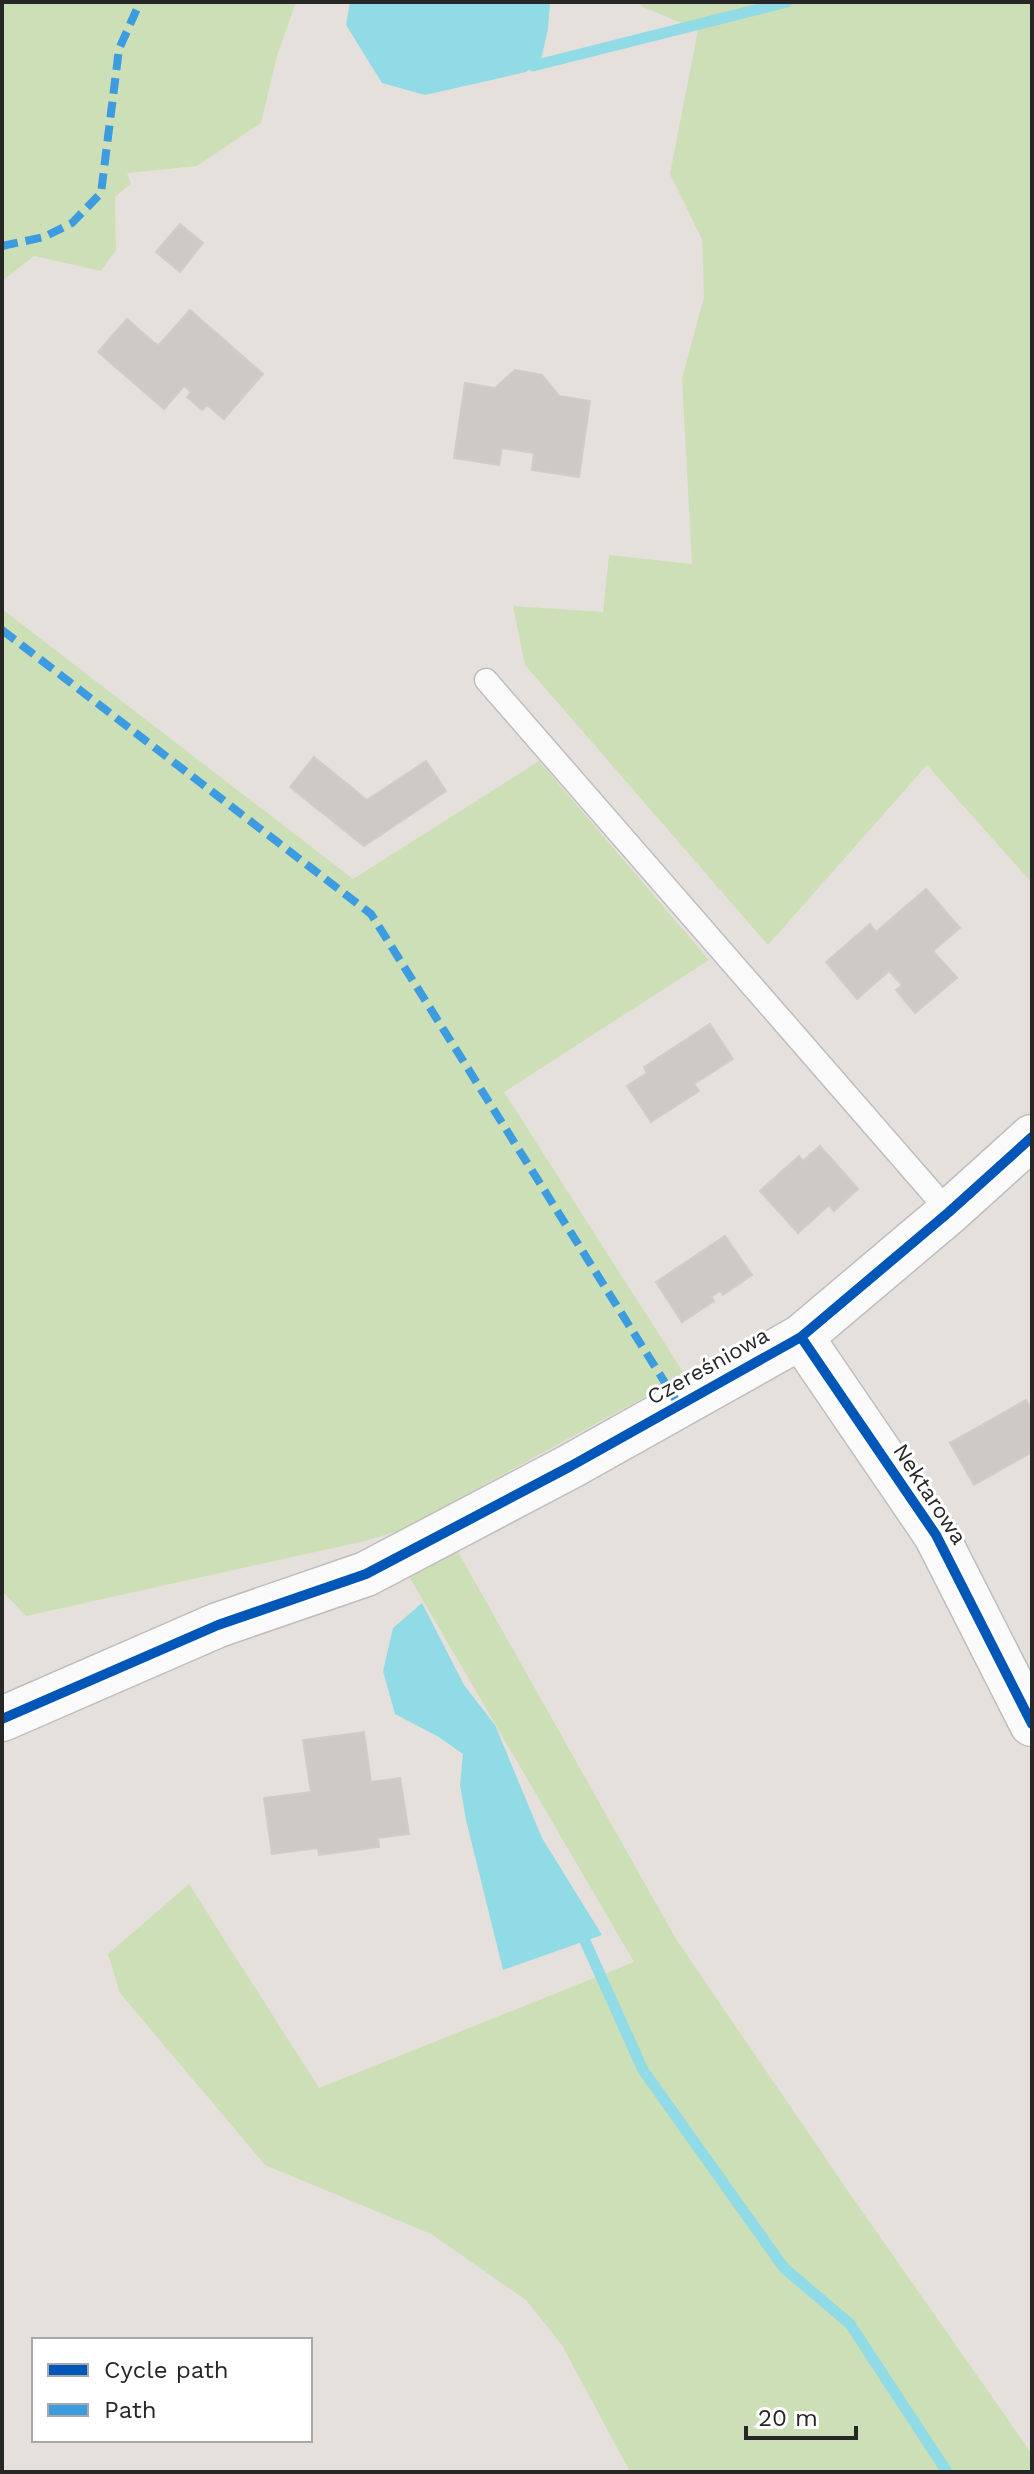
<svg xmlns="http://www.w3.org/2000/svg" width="1034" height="2474" font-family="'Work Sans',sans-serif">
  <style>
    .green { fill: #cddfb6 }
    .water { fill: #91dbe6 }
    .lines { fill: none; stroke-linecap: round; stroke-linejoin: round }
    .stream { stroke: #91dbe6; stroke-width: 11 }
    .building { fill: #ccc9c6; stroke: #d0ccc9; stroke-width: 2 }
    .service-casing { stroke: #bfbdbe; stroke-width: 25 }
    .minor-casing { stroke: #bfbdbe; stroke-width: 47 }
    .service { stroke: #fbfafa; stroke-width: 22 }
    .minor { stroke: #fbfafa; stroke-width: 44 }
    .quiet { stroke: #3d9ce0; stroke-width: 8; stroke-dasharray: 16 8; stroke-linecap: butt }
    .cycleway-casing { stroke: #fff; stroke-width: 15 }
    .cycleway { stroke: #0057b8; stroke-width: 10 }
    .labels { text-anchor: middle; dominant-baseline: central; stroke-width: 6; stroke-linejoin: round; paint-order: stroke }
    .street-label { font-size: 22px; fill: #272727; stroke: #fff }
  </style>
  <rect width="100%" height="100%" fill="#e5e0dc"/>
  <!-- green -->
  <path class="green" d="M 2,2 L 296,2 L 277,56 L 261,123 L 197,166 L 127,173 L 131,183 L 115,197 L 116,250 L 101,271 L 34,256 L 2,281 Z
    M 638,2 L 1032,2 L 1032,883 L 927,765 L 768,945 L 525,665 L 513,606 L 603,612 L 609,555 L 692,564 L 682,379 L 704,297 L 702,239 L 670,174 L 698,30 L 643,7 Z
    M 2,609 L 353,879 L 539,761 L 709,960 L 504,1092 L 685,1375 L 401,1530 L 365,1541 L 26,1616 L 2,1591 Z
    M 457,1550 L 676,1939 L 850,2194 L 1032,2454 L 1032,2472 L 630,2472 L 562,2345 L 526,2300 L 431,2234 L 265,2165 L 120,1993 L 108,1954 L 189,1884 L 319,2088 L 634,1962 L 410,1578 Z"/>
  <!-- water -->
  <path class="water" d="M 350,2 L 550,2 L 548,29 L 541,60 L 526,72 L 425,95 L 382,83 L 346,25 Z
    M 422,1603 L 464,1685 L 495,1725 L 542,1838 L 602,1935 L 503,1970 L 466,1820 L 460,1785 L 463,1754 L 437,1736 L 395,1714 L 383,1671 L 393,1628 Z"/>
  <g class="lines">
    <!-- stream -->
    <path class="stream" d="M 533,66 L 787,2
      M 585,1941 L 643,2070 L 784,2268 L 850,2324 L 947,2472"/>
  </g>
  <!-- building -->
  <path class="building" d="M 180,224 L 203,243 L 180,272 L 156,252 Z
    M 190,310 L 263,374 L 224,419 L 207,405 L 202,410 L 187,397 L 191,392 L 184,386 L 164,409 L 98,352 L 127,319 L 158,346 Z
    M 515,370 L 542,375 L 559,396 L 590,401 L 579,477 L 532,470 L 534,453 L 502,448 L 499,465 L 454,458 L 465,383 L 495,388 Z
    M 314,757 L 367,800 L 426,761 L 446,791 L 364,846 L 290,787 Z
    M 926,889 L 960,928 L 933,951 L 957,978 L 915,1013 L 896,990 L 902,985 L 889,971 L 857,999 L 826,962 L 870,924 L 876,932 Z
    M 710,1024 L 733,1059 L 694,1084 L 699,1091 L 651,1122 L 627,1086 L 647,1073 L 644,1067 Z
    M 820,1146 L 858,1189 L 834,1211 L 829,1205 L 798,1233 L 760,1191 L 799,1156 L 803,1161 Z
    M 725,1236 L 752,1275 L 723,1295 L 720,1291 L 711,1297 L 714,1301 L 682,1322 L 656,1282 Z
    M 1026,1400 L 1032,1410 L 1032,1452 L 974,1485 L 950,1443 Z
    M 364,1732 L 371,1782 L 400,1778 L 409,1834 L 378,1838 L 379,1847 L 319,1855 L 318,1848 L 272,1854 L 264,1798 L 311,1792 L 303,1740 Z"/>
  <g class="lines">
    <!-- service casing -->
    <g class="service-casing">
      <path id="service" d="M 486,680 L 949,1212"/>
    </g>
    <!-- minor casing -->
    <g class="minor-casing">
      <path id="minor" d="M 801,1337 L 936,1535 L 1032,1724
        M 2,1719 L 218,1625 L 366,1574 L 571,1466 L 801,1337 L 949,1212 L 1032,1137"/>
    </g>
    <!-- service -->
    <use href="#service" class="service"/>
    <!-- minor -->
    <use href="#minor" class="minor"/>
    <!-- quiet -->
    <path class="quiet" d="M 2,246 L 44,237 L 72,223 L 101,193 L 119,49 L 140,2
      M 2,630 L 371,914 L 679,1405"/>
    <!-- cycleway casing -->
    <g class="cycleway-casing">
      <path id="cycleway" d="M 801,1337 L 936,1535 L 1032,1724
        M 2,1719 L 218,1625 L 366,1574 L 571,1466 L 801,1337 L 949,1212 L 1032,1137"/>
    </g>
    <!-- cycleway -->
    <use href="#cycleway" class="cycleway"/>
  </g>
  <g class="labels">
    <!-- street labels -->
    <g class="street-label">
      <text transform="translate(708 1366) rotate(-29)">Czereśniowa</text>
      <text transform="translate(930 1494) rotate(57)">Nektarowa</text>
    </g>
  </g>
  <!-- border -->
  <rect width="1034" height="2474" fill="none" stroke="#272727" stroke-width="8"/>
  <!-- legend -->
  <rect x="32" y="2338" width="280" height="104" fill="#ffffff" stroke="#a9a9a9" stroke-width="2"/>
  <rect x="48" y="2364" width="40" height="12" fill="#0057b8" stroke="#a9a9a9" stroke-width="2"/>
  <text x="104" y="2378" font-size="24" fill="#272727">Cycle path</text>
  <rect x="48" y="2404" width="40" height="12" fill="#3d9ce0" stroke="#a9a9a9" stroke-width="2"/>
  <text x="104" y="2418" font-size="24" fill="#272727">Path</text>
  <!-- scale -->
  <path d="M746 2426v12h110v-12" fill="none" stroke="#272727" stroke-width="4"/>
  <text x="758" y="2426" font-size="24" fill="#272727" stroke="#ffffff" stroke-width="6" paint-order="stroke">20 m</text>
</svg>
